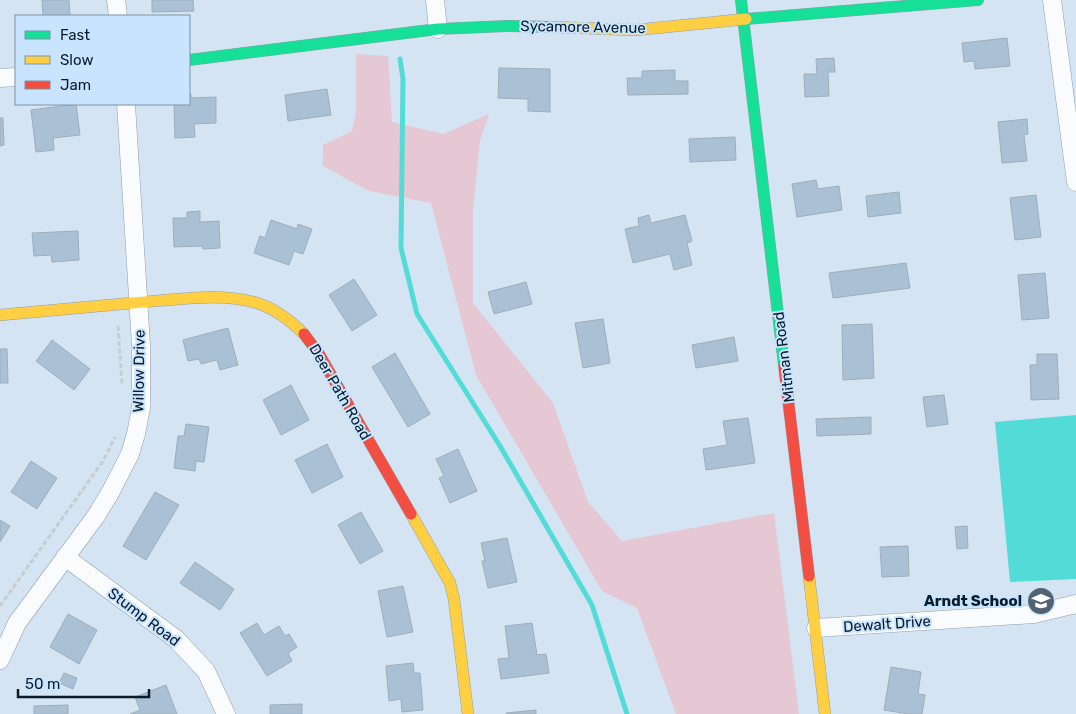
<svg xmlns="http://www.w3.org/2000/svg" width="1076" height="714" font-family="Rubik,sans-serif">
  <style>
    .green { fill: #e6c7d4 }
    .water { fill: #53dcd7 }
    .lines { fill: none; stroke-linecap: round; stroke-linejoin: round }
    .stream { stroke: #53dcd7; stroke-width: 5 }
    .building { fill: #aac1d5; stroke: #9eadbb }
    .street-casing { stroke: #909fac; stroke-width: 19 }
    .fast-casing { stroke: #909fac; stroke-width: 12 }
    .slow-casing { stroke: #909fac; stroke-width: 12 }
    .jam-casing { stroke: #909fac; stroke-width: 12 }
    .path { stroke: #c7ccd1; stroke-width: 3; stroke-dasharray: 5 2.5; stroke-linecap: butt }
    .street { stroke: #f9fbfd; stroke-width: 18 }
    .fast { stroke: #16e098; stroke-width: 11 }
    .slow { stroke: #ffcf43; stroke-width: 11 }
    .jam { stroke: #f24e42; stroke-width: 11 }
    .labels { text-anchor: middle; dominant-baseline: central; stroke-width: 4; stroke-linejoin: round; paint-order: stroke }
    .street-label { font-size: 15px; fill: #0a1c2b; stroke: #c9e4fe }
    .poi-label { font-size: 15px; font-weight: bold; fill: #0a1c2b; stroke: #c9e4fe; text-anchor: end }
  </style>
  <rect width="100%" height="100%" fill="#d5e4f2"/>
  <!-- green -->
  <path class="green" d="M 356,54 L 388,56 L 392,122 L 443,134 L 489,114 L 480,141 L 473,209 L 473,303 L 553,403 L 588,502 L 622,541 L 774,513 L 799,714 L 676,714 L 637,608 L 602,591 L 476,375 L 431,203 L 369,191 L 323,166 L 323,145 L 352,131 L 356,112 Z"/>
  <!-- water -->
  <path class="water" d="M 1076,415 L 1076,579 L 1010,582 L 995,422 Z"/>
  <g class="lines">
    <!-- stream -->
    <path class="stream" d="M 400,59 L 403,79 L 401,248 L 417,314 L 500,446 L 592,605 L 627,714"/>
  </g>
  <!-- building -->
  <path class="building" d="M 42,0 L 69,0 L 70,16 L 43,16 Z
    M 152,0 L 193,0 L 194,11 L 152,12 Z
    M 1007,38 L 1010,66 L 975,69 L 974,61 L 964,62 L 962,43 Z
    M 834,58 L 835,72 L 828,72 L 829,96 L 805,97 L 804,74 L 817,74 L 816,59 Z
    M 499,68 L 550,69 L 550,112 L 528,111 L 528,99 L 498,98 Z
    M 675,70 L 675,81 L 688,81 L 688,94 L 628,95 L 627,78 L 642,78 L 642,71 Z
    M 327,89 L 331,115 L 288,121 L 285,95 Z
    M 189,94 L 191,94 L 191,98 L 216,97 L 216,123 L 194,124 L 195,137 L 175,138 L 174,104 L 189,104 Z
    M 76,104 L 80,135 L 53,138 L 54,150 L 36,152 L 31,110 Z
    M 0,118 L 3,118 L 4,145 L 0,146 Z
    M 1027,119 L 1028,134 L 1024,135 L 1027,161 L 1002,163 L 998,122 Z
    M 735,137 L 736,160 L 690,162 L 689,139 Z
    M 816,180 L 818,189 L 839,186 L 842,210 L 797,217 L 792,184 Z
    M 899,192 L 901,213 L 868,217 L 866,196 Z
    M 1036,195 L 1041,237 L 1015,240 L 1010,198 Z
    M 200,211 L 200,222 L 219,221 L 220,248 L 203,249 L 202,246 L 174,247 L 173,218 L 187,218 L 187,212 Z
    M 649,215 L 651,223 L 685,215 L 692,241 L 687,243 L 692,265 L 674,270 L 670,254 L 633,263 L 625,229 L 639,226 L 638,218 Z
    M 271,220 L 297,229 L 298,224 L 312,229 L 303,254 L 294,251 L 289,265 L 254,253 L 260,236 L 265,238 Z
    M 78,231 L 79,260 L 52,262 L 51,255 L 34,256 L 32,233 Z
    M 906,263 L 910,288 L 833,298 L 829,273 Z
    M 1045,273 L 1049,318 L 1022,320 L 1018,275 Z
    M 354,279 L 377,315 L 352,331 L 329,295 Z
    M 526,282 L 532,304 L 494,314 L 488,292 Z
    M 603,319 L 610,363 L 583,368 L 575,323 Z
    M 872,324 L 874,378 L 843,380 L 842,325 Z
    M 228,328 L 238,365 L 220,370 L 217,360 L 201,364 L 199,359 L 188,361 L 183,340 Z
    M 734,337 L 738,361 L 696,368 L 692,345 Z
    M 52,340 L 90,369 L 74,390 L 36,361 Z
    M 0,349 L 7,349 L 8,383 L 0,383 Z
    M 395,353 L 430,414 L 408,427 L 372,367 Z
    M 1037,354 L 1057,354 L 1059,399 L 1031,400 L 1030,365 L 1037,365 Z
    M 291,385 L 309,420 L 281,435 L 263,400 Z
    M 944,395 L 948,424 L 927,427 L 923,397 Z
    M 871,417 L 871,434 L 817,436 L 816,419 Z
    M 748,418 L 755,463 L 706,470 L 703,449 L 727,445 L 723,421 Z
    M 186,424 L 209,427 L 204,462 L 196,461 L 195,471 L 174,468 L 178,436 L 184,436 Z
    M 327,444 L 343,477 L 312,493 L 295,460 Z
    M 458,449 L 477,491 L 450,503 L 439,478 L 444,476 L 436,459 Z
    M 31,461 L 57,478 L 37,509 L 11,492 Z
    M 155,492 L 179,505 L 146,560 L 123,546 Z
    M 361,512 L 383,551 L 360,564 L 338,525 Z
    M 0,520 L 10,526 L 0,542 Z
    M 967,526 L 968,548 L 957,549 L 955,527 Z
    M 507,538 L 517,582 L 488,588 L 482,561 L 485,561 L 481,543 Z
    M 908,546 L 909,576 L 882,577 L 880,547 Z
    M 195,562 L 234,589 L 220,610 L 180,583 Z
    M 403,586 L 413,632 L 387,637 L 378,591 Z
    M 68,614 L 97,630 L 79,664 L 50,647 Z
    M 257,623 L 264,635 L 279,626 L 285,636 L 289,634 L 297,647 L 288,653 L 292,661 L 267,676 L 240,633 Z
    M 532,623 L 537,655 L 546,654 L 549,673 L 501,679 L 498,659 L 509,658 L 505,626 Z
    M 413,663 L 414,673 L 420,673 L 423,710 L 402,712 L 401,699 L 389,701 L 386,666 Z
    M 891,667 L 921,672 L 918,694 L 925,695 L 922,714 L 908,714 L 884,710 Z
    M 64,673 L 77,678 L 73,689 L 59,683 Z
    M 166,685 L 177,714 L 130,714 L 140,710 L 135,697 Z
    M 302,704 L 302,714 L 270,714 L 270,705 Z
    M 68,705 L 68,714 L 34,714 L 34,706 Z
    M 536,710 L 536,714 L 506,714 L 506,713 Z"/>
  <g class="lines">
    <!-- street casing -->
    <g class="street-casing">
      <path id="street" d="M 116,0 L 118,16
        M 435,0 L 438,29
        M 1052,0 L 1076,182
        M 0,78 L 16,77
        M 65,557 L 176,639 L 206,671 L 226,714
        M 816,628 L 1034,614 L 1076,604
        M 0,660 L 17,623 L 96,516 L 110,493 L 130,454 L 136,434 L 141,408 L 141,345 L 126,104"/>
    </g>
    <!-- fast casing -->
    <g class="fast-casing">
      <path id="fast" d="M 741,0 L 784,365
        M 746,19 L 978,0
        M 189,60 L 438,29 L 507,26 L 552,27"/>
    </g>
    <!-- slow casing -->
    <g class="slow-casing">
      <path id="slow" d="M 552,27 L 636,30 L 746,19
        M 0,315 C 44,311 88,307 132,303 C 172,300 218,292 257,303 C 276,309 291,321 304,334
        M 411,514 L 450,583 L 454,599 L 468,714
        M 809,576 L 825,714"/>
    </g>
    <!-- jam casing -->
    <g class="jam-casing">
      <path id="jam" d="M 304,334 L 319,354 L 411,514
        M 784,365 L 809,576"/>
    </g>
    <!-- path -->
    <path class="path" d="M 118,326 L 122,384
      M 0,606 L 103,461 L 115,437"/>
    <!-- street -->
    <use href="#street" class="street"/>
    <!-- fast -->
    <use href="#fast" class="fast"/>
    <!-- slow -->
    <use href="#slow" class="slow"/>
    <!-- jam -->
    <use href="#jam" class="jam"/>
  </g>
  <!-- icons -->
  <defs>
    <g id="school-disc" transform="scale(1.4375)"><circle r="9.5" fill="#516271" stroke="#c9e4fe"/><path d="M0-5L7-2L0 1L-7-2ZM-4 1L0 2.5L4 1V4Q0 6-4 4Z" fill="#fff"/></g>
  </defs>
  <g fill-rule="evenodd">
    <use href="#school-disc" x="1041" y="601"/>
  </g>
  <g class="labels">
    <!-- street labels -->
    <g class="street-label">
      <text transform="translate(583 27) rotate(1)">Sycamore Avenue</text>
      <text transform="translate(784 357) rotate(-97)">Mitman Road</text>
      <text transform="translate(139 371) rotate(-89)">Willow Drive</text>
      <text transform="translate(340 392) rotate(60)">Deer Path Road</text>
      <text transform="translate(144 617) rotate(37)">Stump Road</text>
      <text transform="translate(887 624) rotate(-4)">Dewalt Drive</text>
    </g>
    <!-- poi labels -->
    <g class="poi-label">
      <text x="1022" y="601">Arndt School</text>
    </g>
  </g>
  <!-- legend -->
  <rect x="15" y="15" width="175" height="90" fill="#c9e4fe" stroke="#7d94aa"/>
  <rect x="25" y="31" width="25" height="8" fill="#16e098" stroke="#7d94aa"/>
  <text x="60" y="40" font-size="15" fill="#0a1c2b">Fast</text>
  <rect x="25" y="56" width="25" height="8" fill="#ffcf43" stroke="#7d94aa"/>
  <text x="60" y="65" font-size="15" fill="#0a1c2b">Slow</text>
  <rect x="25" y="81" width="25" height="8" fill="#f24e42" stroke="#7d94aa"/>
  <text x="60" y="90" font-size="15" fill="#0a1c2b">Jam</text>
  <!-- scale -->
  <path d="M18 689v8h131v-8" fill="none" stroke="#0a1c2b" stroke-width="2.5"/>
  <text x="25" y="689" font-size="15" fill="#0a1c2b" stroke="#c9e4fe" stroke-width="4" paint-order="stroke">50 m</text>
</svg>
